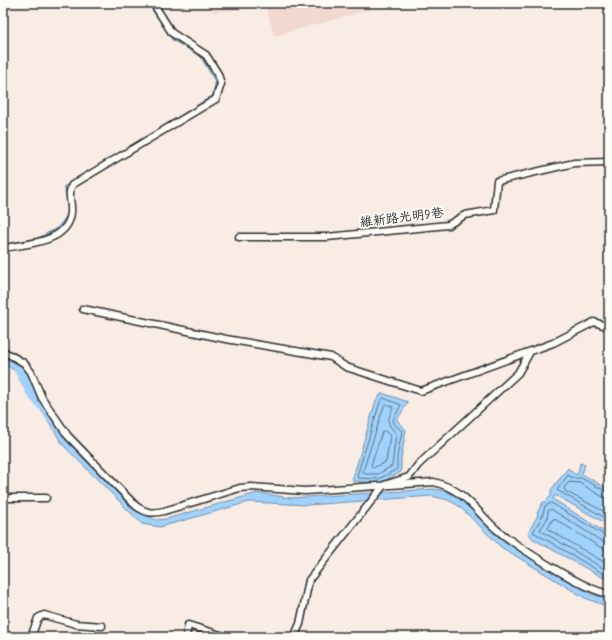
<svg xmlns="http://www.w3.org/2000/svg" width="612" height="640" font-family="Mynerve,'LXGW WenKai TC',sans-serif">
  <style>
    .built { fill: #f2d9cf }
    .water { fill: #a0d2fd; stroke: #718fa9 }
    .lines { fill: none; stroke-linecap: round; stroke-linejoin: round }
    .shore { stroke: #5a6e7f; stroke-width: 1 }
    .stream { stroke: #718fa9; stroke-width: 2 }
    .canal { stroke: #a0d2fd; stroke-width: 6 }
    .minor-casing { stroke: #2b2b2b; stroke-width: 9 }
    .minor { stroke: #fdfcf7; stroke-width: 6 }
    .labels { text-anchor: middle; dominant-baseline: central; stroke-width: 3.5; stroke-linejoin: round; paint-order: stroke }
    .street-label { font-size: 13px; fill: #2b2b2b; stroke: #fdfcf7 }
  </style>
  <rect width="100%" height="100%" fill="#f8ece5"/>
  <filter id="ink" filterUnits="userSpaceOnUse"><feTurbulence type="fractalNoise" baseFrequency=".025" numOctaves="2"/><feDisplacementMap in="SourceGraphic" scale="8" xChannelSelector="R" yChannelSelector="G"/><feConvolveMatrix kernelMatrix="1 2 1 2 8 2 1 2 1" color-interpolation-filters="sRGB"/></filter>
  <g filter="url(#ink)">
    <!-- built -->
    <path class="built" d="M 210,3 L 374,3 L 369,10 L 274,36 L 266,7 L 213,12 Z"/>
    <!-- water -->
    <path class="water" d="M 3,355 L 27,368 L 71,444 L 139,512 L 156,520 L 166,519 L 257,493 L 291,498 L 434,489 L 446,491 L 459,497 L 505,541 L 591,594 L 609,599 L 609,607 L 585,598 L 501,547 L 459,506 L 448,500 L 432,496 L 307,505 L 249,502 L 160,527 L 142,524 L 63,445 L 40,408 L 23,376 L 3,363 Z
      M 382,393 L 408,402 L 397,420 L 406,430 L 401,458 L 401,472 L 380,483 L 352,481 L 376,400 Z
      M 580,463 L 585,465 L 582,474 L 609,490 L 609,519 L 607,524 L 555,495 L 553,499 L 609,535 L 609,581 L 533,539 L 528,533 L 538,515 L 537,513 L 543,502 L 545,502 L 551,496 L 551,490 L 568,468 L 574,474 L 578,474 Z"/>
    <g class="lines">
      <!-- shore -->
      <path class="shore" d="M 384,398 L 401,405 L 393,420 L 395,425 L 402,431 L 397,457 L 397,469 L 379,479 L 358,478 L 357,476 L 380,402 Z
        M 386,404 L 393,407 C 388,421 385,422 396,433 L 392,466 L 378,474 L 365,474 L 363,471 L 384,406 Z
        M 385,431 L 390,436 L 386,462 L 373,468 L 371,465 L 382,432 Z
        M 609,493 L 581,478 L 573,478 L 568,475 L 557,490 L 609,520
        M 609,498 L 603,497 L 580,483 L 569,482 L 564,488 L 565,491 L 609,514
        M 609,538 L 551,503 L 545,506 L 542,517 L 533,532 L 609,577
        M 609,544 L 603,542 L 551,509 L 548,511 L 547,519 L 540,530 L 609,572
        M 609,550 L 600,547 L 555,519 L 553,519 L 548,528 L 549,530 L 609,565"/>
      <!-- stream -->
      <path class="stream" d="M 148,3 L 167,30
        M 105,162 L 213,96 L 216,82 L 201,56 L 173,40 L 169,34
        M 67,197 L 64,187 L 71,183
        M 36,240 L 58,228 L 68,215"/>
      <!-- canal -->
      <path class="canal" d="M 3,360 L 15,366 L 31,396 L 41,407"/>
      <!-- minor casing -->
      <g class="minor-casing">
        <path id="minor" d="M 239,237 L 327,237 L 448,225 L 465,215 L 494,210 L 497,181 L 574,163 L 609,162
          M 3,248 C 26,244 69,243 71,212 C 72,202 67,194 72,185 L 216,99 L 221,84 L 218,74 L 206,55 L 172,33 L 153,3
          M 83,309 L 226,339 L 331,357 L 346,367 L 421,391 L 553,343 L 594,322 L 609,327
          M 3,351 L 24,363 L 31,372 L 42,398 L 68,436 L 136,506 C 146,513 152,514 164,511 L 240,488 L 251,487 L 305,491 L 434,482 C 465,490 474,509 496,529 C 516,546 584,590 609,594
          M 3,498 L 46,498
          M 31,637 L 38,618 L 44,615 L 76,624 L 102,626
          M 186,637 L 188,625 L 227,637
          M 294,637 L 300,624 L 309,580 L 384,485 L 409,477 L 418,465 L 518,373 L 530,352"/>
      </g>
      <!-- minor -->
      <use href="#minor" class="minor"/>
    </g>
  </g>
  <g class="labels">
    <!-- street labels -->
    <g class="street-label">
      <text transform="translate(402 218) rotate(-7)">維新路光明9巷</text>
    </g>
  </g>
  <!-- margin -->
  <rect width="612" height="640" fill="none" stroke="#fdfcf7" stroke-width="16"/>
  <rect x="8" y="8" width="596" height="624" fill="none" stroke="#2b2b2b" stroke-width="1.5" filter="url(#ink)"/>
</svg>
